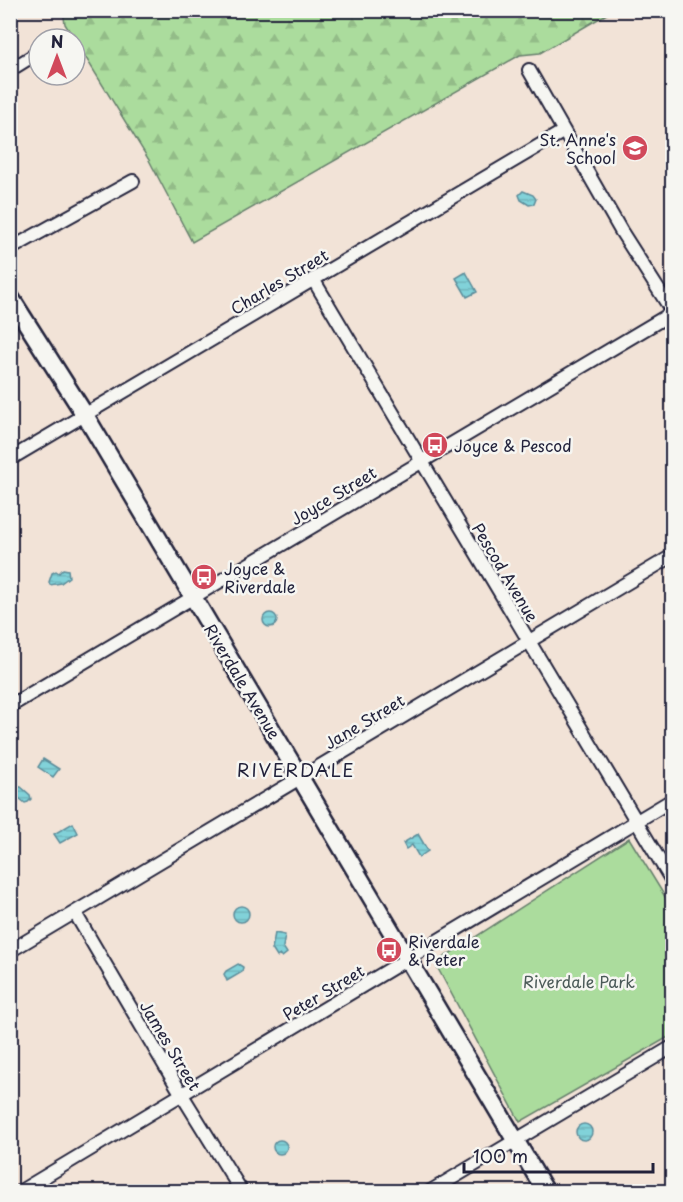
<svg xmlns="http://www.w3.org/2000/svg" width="683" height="1202" font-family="'Playpen Sans',sans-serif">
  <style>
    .forest { fill: url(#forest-firs); stroke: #667f6c; stroke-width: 1.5 }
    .park { fill: #abdc9d; stroke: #667f6c; stroke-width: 1.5 }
    .water { fill: url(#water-rules); stroke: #5b8c9a; stroke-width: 1.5 }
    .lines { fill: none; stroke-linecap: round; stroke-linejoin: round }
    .street-casing { stroke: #22223b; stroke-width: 16 }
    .secondary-casing { stroke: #22223b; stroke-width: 21 }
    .street { stroke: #f6f6f2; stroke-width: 12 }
    .secondary { stroke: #f6f6f2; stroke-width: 16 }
    .labels { text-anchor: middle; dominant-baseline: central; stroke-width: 5; stroke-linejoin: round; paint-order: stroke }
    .poi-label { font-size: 16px; fill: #22223b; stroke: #f6f6f2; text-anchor: start }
    .street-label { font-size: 16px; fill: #22223b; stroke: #f6f6f2 }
    .park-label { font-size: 16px; fill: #4b5a58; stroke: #f6f6f2 }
    .neighbourhood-label { font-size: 18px; letter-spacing: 1.5px; fill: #22223b; stroke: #f6f6f2 }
  </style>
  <defs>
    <pattern id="forest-firs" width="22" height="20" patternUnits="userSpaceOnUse" patternTransform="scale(1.5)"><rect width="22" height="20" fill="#abdc9d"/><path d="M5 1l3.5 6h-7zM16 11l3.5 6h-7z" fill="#93bc88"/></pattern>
    <pattern id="water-rules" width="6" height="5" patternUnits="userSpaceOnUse" patternTransform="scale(1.5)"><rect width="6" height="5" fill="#81d2d9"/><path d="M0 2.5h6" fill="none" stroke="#6fb4bb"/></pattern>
  </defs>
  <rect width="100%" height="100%" fill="#f2e3d7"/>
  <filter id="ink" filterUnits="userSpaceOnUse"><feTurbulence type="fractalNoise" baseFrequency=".0167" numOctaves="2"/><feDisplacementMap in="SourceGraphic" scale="12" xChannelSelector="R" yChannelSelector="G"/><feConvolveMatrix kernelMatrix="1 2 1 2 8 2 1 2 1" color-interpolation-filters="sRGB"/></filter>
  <g filter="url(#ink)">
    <!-- forest -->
    <path class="forest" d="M 63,11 L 63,10 L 612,11 L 540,53 L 520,55 L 192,242 L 149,160 L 65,24 Z"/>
    <!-- park -->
    <path class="park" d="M 629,838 L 672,908 L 672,1035 L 520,1122 L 435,963 Z"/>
    <!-- water -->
    <path class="water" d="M 523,191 L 533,195 L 536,199 L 534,204 L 529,205 L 521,200 L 519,195 Z
      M 466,272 L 477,292 L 467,297 L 456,278 Z
      M 63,569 L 68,570 L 69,577 L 61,583 L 50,585 L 49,582 L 52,573 L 56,571 L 59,573 Z
      M263 620a7 7 0 1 1 14 0a7 7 0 1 1-14 0Z
      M 43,759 L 59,769 L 53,777 L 38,767 Z
      M 18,787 L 21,787 L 30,795 L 31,799 L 28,802 L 25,803 L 15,795 L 15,791 Z
      M 73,823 L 78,833 L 60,843 L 54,834 Z
      M 418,834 L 428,851 L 419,857 L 412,845 L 406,849 L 403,843 Z
      M233 914a8 8 0 1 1 16 0a8 8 0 1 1-16 0Z
      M 275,933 L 285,935 L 283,947 L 287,953 L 282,957 L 280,955 L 277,957 L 272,949 Z
      M 238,964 L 243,967 L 242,972 L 227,981 L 224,974 L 226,971 Z
      M576 1132a8 8 0 1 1 16 0a8 8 0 1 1-16 0Z
      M273 1147a7 7 0 1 1 14 0a7 7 0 1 1-14 0Z"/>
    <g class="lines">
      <!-- street casing -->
      <g class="street-casing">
        <path id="street" d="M 10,70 L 39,52
          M 529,70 L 621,231 L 672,311
          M 10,249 L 133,181
          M 313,279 L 672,881
          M 10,459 L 564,131
          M 10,706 L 672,313
          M 75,913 L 182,1095 L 242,1192
          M 10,951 L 672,556
          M 19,1192 L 672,800
          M 429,1192 L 672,1047"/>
      </g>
      <!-- secondary casing -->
      <g class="secondary-casing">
        <path id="secondary" d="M 10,297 L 85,415 L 546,1192"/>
      </g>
      <!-- street -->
      <use href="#street" class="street"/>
      <!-- secondary -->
      <use href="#secondary" class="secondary"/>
    </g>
  </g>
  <!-- icons -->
  <defs>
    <g id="school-disc" transform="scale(1.35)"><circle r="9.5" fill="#d1495b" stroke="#f6f6f2"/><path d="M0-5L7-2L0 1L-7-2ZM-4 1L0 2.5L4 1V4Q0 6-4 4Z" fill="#fff"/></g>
    <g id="bus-disc" transform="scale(1.35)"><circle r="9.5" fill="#d1495b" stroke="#f6f6f2"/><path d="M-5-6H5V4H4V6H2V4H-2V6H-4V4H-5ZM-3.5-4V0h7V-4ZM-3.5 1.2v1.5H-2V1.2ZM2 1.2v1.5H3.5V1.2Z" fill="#fff"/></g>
  </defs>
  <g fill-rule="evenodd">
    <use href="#school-disc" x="635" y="148"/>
    <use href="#bus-disc" x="435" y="445"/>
    <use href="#bus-disc" x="204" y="577"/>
    <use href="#bus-disc" x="389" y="950"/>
  </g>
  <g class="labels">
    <!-- poi labels -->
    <g class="poi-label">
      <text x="616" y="139" text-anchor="end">St. Anne's<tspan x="616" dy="18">School</tspan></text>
      <text x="454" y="445">Joyce &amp; Pescod</text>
      <text x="224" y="568">Joyce &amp;<tspan x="224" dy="18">Riverdale</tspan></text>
      <text x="408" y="941">Riverdale<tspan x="408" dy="18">&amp; Peter</tspan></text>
    </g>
    <!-- street labels -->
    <g class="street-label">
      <text transform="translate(279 281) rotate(-31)">Charles Street</text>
      <text transform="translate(333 495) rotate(-31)">Joyce Street</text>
      <text transform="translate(506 572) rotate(59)">Pescod Avenue</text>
      <text transform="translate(243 681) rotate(59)">Riverdale Avenue</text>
      <text transform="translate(364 721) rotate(-31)">Jane Street</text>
      <text transform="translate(323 992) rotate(-31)">Peter Street</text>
      <text transform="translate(171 1045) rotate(59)">James Street</text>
    </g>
    <!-- park labels -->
    <g class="park-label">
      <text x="579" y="981">Riverdale Park</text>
    </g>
    <!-- neighbourhood labels -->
    <g class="neighbourhood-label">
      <text x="296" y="769">RIVERDALE</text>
    </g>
  </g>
  <!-- margin -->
  <rect width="683" height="1202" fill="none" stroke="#f6f6f2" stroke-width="36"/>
  <rect x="18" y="18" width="647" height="1166" fill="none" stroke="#22223b" stroke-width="2" filter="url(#ink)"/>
  <!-- north arrow -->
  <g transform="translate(57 57)"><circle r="28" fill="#f6f6f2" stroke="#a1a1a9" stroke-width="1.5"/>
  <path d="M0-4.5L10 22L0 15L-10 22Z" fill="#d1495b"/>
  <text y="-9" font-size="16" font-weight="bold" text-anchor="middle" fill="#22223b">N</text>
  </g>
  <!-- scale -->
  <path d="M464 1163v9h189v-9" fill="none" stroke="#22223b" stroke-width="3"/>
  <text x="473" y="1163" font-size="18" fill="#22223b" stroke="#f6f6f2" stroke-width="4.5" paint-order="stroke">100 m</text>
</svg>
